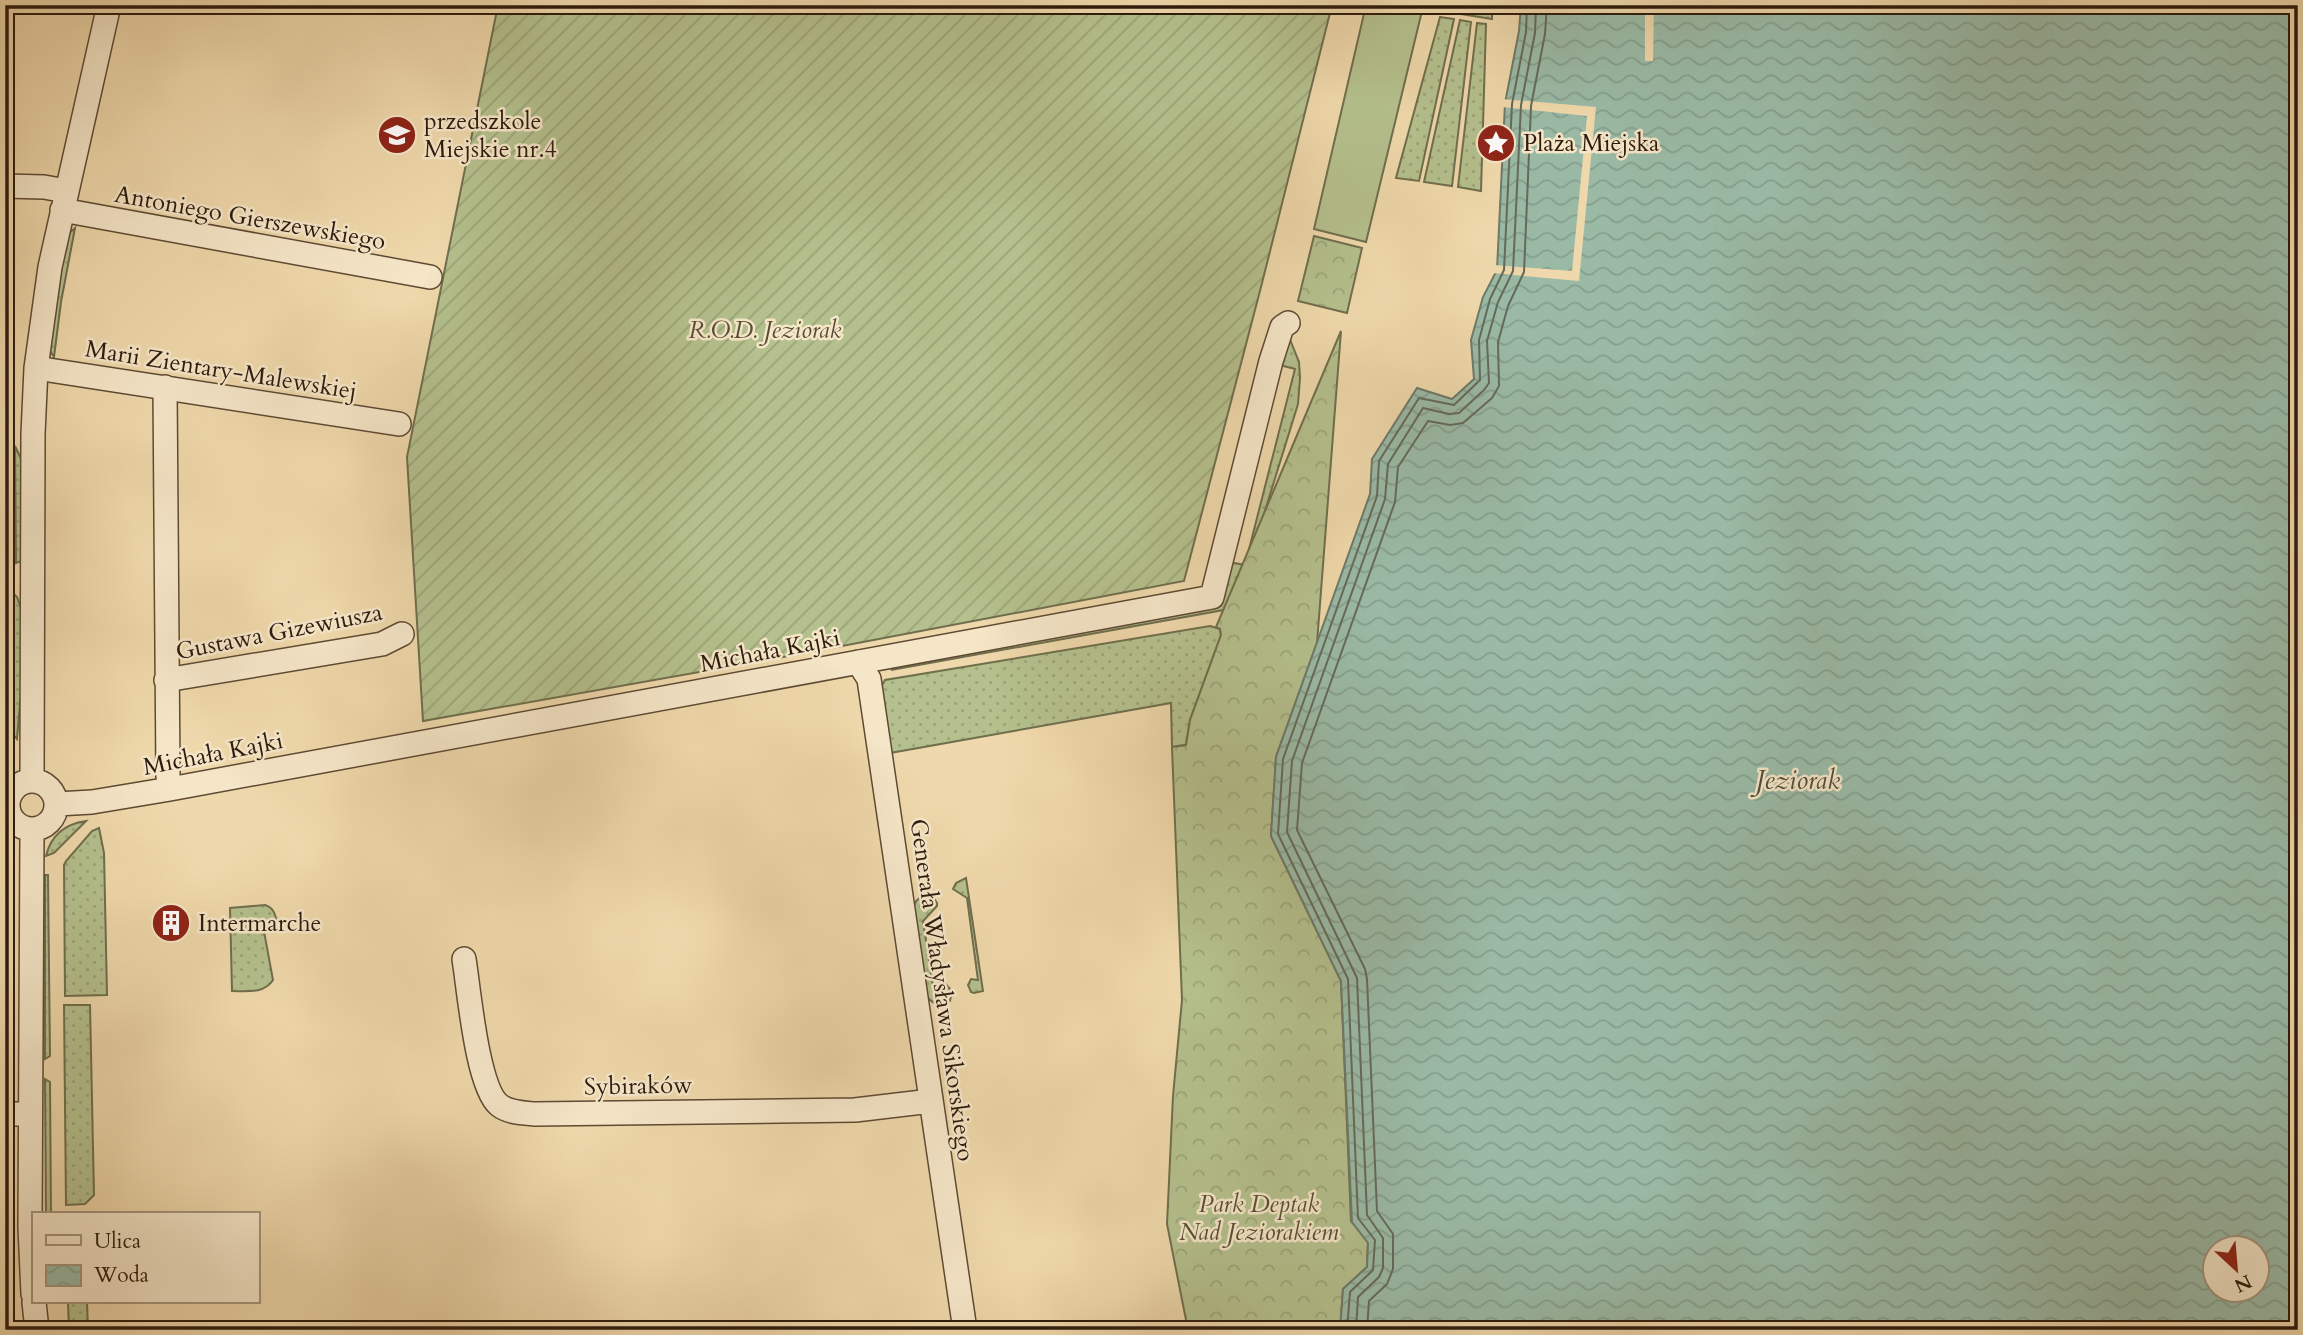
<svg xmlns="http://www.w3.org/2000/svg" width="2303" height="1335" font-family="Cardo,serif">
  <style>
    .grass { fill: url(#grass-dots); stroke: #706e4d; stroke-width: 2 }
    .forest { fill: url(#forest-crowns); stroke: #706e4d; stroke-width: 2 }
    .garden { fill: url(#garden-furrows); stroke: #706e4d; stroke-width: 2 }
    .pitch { fill: #b4c08d; stroke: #706e4d; stroke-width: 2 }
    .water { fill: url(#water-waves); stroke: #6e7a69; stroke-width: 2; fill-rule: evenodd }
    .pier { fill: #efd8ab }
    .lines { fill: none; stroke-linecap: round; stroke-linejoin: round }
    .shore { stroke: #646a5a; stroke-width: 2 }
    .minor-casing { stroke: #5e4a34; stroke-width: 26 }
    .minor { stroke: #f5e6c8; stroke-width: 23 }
    .labels { text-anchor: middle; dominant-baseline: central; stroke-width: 5; stroke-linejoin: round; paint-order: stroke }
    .poi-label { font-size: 24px; fill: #2d1b0d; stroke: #f5e6c8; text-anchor: start }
    .street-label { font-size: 24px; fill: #2d1b0d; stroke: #f5e6c8 }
    .park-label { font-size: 24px; font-style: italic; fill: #564d33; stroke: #f5e6c8 }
    .water-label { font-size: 26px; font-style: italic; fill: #4e4b3b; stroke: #f5e6c8 }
  </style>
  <defs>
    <pattern id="grass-dots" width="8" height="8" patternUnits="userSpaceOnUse" patternTransform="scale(1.75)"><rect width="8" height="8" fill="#b4c08d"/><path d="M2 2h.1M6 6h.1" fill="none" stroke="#9ba478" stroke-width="1.8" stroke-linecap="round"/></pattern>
    <pattern id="forest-crowns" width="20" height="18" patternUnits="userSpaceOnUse" patternTransform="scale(1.75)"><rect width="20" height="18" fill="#b4c08d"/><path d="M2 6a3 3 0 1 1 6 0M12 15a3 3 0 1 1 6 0" fill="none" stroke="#9ba478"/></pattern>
    <pattern id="garden-furrows" width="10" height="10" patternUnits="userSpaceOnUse" patternTransform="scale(1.75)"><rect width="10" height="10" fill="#b4c08d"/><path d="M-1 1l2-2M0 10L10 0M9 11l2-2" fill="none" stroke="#9ba478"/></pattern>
    <pattern id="water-waves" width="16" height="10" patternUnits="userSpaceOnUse" patternTransform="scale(1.75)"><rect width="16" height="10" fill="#9abaa6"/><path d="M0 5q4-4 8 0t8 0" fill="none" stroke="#859f8e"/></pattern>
  </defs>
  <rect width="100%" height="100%" fill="#efd8ab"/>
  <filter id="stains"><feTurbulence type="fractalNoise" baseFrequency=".00286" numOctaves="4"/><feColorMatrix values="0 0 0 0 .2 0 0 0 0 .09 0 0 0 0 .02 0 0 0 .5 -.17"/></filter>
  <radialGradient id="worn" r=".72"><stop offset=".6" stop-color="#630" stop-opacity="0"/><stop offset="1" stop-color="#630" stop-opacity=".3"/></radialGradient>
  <!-- grass -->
  <path class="grass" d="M 1429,5 L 1492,5 L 1492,19 L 1429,9 Z
    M 1440,17 L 1454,19 L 1419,181 L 1396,178 Z
    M 1460,20 L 1471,22 L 1452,186 L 1424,182 Z
    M 1477,23 L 1486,24 L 1481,191 L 1458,187 Z
    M 75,228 L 61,302 L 54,357 L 50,351 L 55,299 L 68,234 Z
    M 1289,337 L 1299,362 L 1300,378 L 1298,404 L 1255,543 L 1229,609 L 891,670 L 904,662 L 1194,608 L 1230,562 L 1245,565 L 1295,369 L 1276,364 Z
    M 15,446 L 23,463 L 23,556 L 21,561 L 16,563 Z
    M 11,591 L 17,597 L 21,608 L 22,681 L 17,739 L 13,734 Z
    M 1210,626 L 1220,629 L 1221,635 L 1190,720 L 1186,745 L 1172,747 L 1171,703 L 890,753 L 881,687 L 885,680 Z
    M 86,821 L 54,853 L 46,856 C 51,835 65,824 86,821 Z
    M 99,828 L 104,853 L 107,995 L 65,996 L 64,865 L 66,861 L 92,831 Z
    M 45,875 L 48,875 L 50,1056 L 45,1059 Z
    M 966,878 L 983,991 L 974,993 L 971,992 L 968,985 L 971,979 L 978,980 L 967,898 L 953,889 L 956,883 Z
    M 923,895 L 932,895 L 937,903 L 937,906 L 923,921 L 933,986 L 943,981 L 952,991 L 950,1001 C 939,1008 932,1003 925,995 L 913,908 L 916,901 Z
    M 265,905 C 274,908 275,914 277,922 L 263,926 L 273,980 C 264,994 247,991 232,991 L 230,908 Z
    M 64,1005 L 90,1005 L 94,1195 L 85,1204 L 66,1205 Z
    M 45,1079 L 50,1082 L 51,1214 L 46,1214 Z
    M 68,1302 L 87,1302 L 88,1330 L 69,1330 Z"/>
  <!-- forest -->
  <path class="forest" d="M 1314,236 L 1362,248 L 1347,313 L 1298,301 Z
    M 1341,331 L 1317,643 L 1276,757 L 1271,836 L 1341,981 L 1351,1221 L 1368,1242 L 1367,1267 L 1343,1289 L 1340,1330 L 1188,1330 L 1167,1224 L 1173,1096 L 1182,1000 L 1172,747 L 1186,745 L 1190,720 L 1221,635 L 1220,629 L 1216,627 Z"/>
  <!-- garden -->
  <path class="garden" d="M 498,5 L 1332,5 L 1261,287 L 1184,581 L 800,654 L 423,721 L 407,457 Z"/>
  <!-- pitch -->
  <path class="pitch" d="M 1366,5 L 1395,5 L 1422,11 L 1366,242 L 1314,229 Z"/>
  <!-- water -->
  <path class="water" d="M 1521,5 L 2298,5 L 2298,1330 L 1340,1330 L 1343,1289 L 1367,1267 L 1368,1243 L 1352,1222 L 1341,981 L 1271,836 L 1276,757 L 1370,494 L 1372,459 L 1417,388 L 1452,399 L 1474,379 L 1471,340 L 1483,297 L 1497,270 L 1505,103 L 1519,31 ZM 2216,1248 L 2258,1248 L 2258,1290 L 2216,1290 Z"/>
  <!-- pier -->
  <path class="pier" d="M 1645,5 L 1654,5 L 1653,61 L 1645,61 Z
    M 1502,99 L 1596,107 L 1579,281 L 1492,273 L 1494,265 L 1572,271 L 1587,116 L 1502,107 Z"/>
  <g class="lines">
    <!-- shore -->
    <path class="shore" d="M 1347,1330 L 1350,1292 L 1373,1270 L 1375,1240 L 1358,1218 L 1348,979 L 1278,834 L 1283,759 L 1377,496 L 1379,461 L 1419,398 L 1454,405 L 1480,380 L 1479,340 L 1490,299 L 1504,270 L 1512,104 L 1526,32 L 1527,5
      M 1356,1330 L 1358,1297 L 1379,1277 L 1383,1268 L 1383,1238 L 1367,1215 L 1357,978 L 1287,832 L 1292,761 L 1385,499 L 1388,464 L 1423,408 L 1449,414 L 1459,413 L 1484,390 L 1489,383 L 1487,341 L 1498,302 L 1513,271 L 1521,105 L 1535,33 L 1536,5
      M 1367,1330 L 1369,1301 L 1387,1284 L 1393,1269 L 1393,1234 L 1377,1211 L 1367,979 L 1365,969 L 1297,830 L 1302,763 L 1395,502 L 1398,467 L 1428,421 L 1450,425 L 1463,423 L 1492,398 L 1499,386 L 1498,342 L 1508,306 L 1524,272 L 1531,106 L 1545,34 L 1547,5"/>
    <!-- minor casing -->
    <g class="minor-casing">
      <path id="minor" d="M 5,186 L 44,187 L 66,191
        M 62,210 L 430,277
        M 36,368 L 399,424
        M 165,387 L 168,776 L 170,789
        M 858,662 L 869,679 L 965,1330
        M 166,680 L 382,644 L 402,634
        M8 805a24 24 0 1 1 48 0a24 24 0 1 1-48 0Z
        M 32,781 L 33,434 L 36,368 L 50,267 L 109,5
        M 57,804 L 92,802 L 170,789 L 1212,597 L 1271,361 L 1282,327 L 1288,323
        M 32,830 L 30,1227 L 33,1294
        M 464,959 C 469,990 477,1087 499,1105 C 509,1113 524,1113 535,1114 L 855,1110 L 931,1101
        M 5,1114 L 30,1114
        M 34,1302 L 37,1330"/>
    </g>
    <!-- minor -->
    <use href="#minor" class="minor"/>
  </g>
  <!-- icons -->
  <defs>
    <g id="school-disc" transform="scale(2.0125)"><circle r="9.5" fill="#8f2418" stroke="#f5e6c8"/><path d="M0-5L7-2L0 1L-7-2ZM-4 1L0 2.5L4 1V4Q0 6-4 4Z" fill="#fff"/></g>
    <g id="sight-disc" transform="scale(2.0125)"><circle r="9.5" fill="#8f2418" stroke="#f5e6c8"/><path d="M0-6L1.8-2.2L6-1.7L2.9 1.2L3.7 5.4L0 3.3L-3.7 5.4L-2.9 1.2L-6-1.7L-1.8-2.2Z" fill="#fff"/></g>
    <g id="building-disc" transform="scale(2.0125)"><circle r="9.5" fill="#8f2418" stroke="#f5e6c8"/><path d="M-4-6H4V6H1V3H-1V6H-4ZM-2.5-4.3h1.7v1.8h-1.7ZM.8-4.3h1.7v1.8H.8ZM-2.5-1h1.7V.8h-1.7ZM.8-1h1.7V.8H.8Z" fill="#fff"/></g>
  </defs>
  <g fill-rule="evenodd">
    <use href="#school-disc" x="397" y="135"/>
    <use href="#sight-disc" x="1496" y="143"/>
    <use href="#building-disc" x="171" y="923"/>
  </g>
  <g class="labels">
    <!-- poi labels -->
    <g class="poi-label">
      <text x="424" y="121">przedszkole<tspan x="424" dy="28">Miejskie nr.4</tspan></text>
      <text x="1523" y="143">Plaża Miejska</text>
      <text x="198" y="923">Intermarche</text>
    </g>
    <!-- street labels -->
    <g class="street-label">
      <text transform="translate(250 218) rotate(10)">Antoniego Gierszewskiego</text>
      <text transform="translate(221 370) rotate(9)">Marii Zientary-Malewskiej</text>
      <text transform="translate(279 632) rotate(-11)">Gustawa Gizewiusza</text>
      <text transform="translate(770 651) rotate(-11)">Michała Kajki</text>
      <text transform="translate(213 754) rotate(-11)">Michała Kajki</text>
      <text transform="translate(942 990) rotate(82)">Generała Władysława Sikorskiego</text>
      <text transform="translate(638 1086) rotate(-1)">Sybiraków</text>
    </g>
    <!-- park labels -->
    <g class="park-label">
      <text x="765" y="330">R.O.D. Jeziorak</text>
      <text x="1259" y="1204">Park Deptak<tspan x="1259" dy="28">Nad Jeziorakiem</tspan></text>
    </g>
    <!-- water labels -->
    <g class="water-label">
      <text x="1798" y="780">Jeziorak</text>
    </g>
  </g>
  <!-- margin -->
  <rect width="2303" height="1335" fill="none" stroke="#efd8ab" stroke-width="28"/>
  <rect x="7" y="7" width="2289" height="1321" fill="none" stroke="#2d1b0d" stroke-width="3.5"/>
  <rect x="14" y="14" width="2275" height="1307" fill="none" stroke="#2d1b0d" stroke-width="2"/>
  <!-- legend -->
  <rect x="32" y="1212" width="228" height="91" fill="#f5e6c8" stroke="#a5957d" stroke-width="2"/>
  <rect x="46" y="1235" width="35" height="10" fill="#f5e6c8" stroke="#a5957d" stroke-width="2"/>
  <text x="94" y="1248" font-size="21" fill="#2d1b0d">Ulica</text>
  <rect x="46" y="1265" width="35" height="21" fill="url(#water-waves)" stroke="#a5957d" stroke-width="2"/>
  <text x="94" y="1282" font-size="21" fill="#2d1b0d">Woda</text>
  <!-- north arrow -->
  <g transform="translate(2236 1269) rotate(154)"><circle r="33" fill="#f5e6c8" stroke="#a5957d" stroke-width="2"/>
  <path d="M0-5L12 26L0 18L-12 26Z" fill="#8f2418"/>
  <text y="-10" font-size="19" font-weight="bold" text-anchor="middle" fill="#2d1b0d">N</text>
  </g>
  <rect width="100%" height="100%" filter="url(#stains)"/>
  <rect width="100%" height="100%" fill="url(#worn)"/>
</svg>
